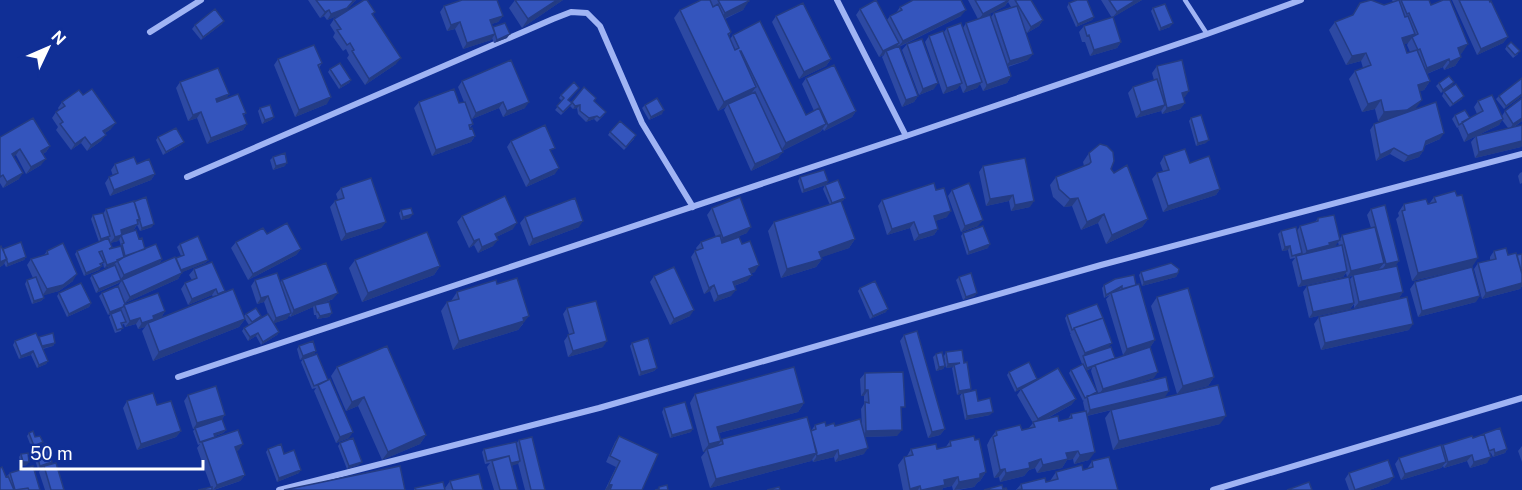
<svg xmlns="http://www.w3.org/2000/svg" width="1522" height="490" font-family="'Public Sans',sans-serif">
  <style>
    .lines { fill: none; stroke-linecap: round; stroke-linejoin: round }
    .lane { stroke: #a0b4f4; stroke-width: 4.5 }
    .street { stroke: #a0b4f4; stroke-width: 6 }
    .wall { fill: #2d49a3; fill-rule: evenodd }
    .shaded-wall { fill: #243c84 }
    .building { fill: #3455bd; stroke: #243c84; stroke-width: 1.5 }
  </style>
  <rect width="100%" height="100%" fill="#102f96"/>
  <g class="lines">
    <!-- lane -->
    <path class="lane" d="M 1185,0 L 1207,34"/>
    <!-- street -->
    <path class="street" d="M 837,0 L 906,136
      M 150,32 L 201,0
      M 187,177 L 553,19 L 571,12 L 587,13 L 600,26 L 642,123 L 693,207
      M 178,377 L 906,136 L 1207,34 L 1301,0
      M 279,490 L 599,408 L 1101,265 L 1522,154
      M 1213,490 L 1522,398"/>
  </g>
  <!-- wall -->
  <path class="wall" d="M 308,0 L 356,0 L 344,13 L 373,14 L 396,64 L 365,85 L 347,58 L 349,55 L 346,49 L 343,51 L 333,37 L 335,33 L 330,25 L 334,19 L 342,14 L 327,20 L 324,16 L 320,18 Z
    M 515,0 L 563,0 L 522,28 L 509,8 Z
    M 701,0 L 748,0 L 743,10 L 725,19 L 731,32 L 729,36 L 730,39 L 733,35 L 806,115 L 814,111 L 802,84 L 806,78 L 856,111 L 852,117 L 824,131 L 823,129 L 820,132 L 782,151 L 778,158 L 751,171 L 724,110 L 726,107 L 718,111 L 674,18 L 680,10 Z
    M 968,0 L 1031,0 L 1043,20 L 1039,26 L 1027,33 L 1025,30 L 1028,60 L 1008,67 L 1011,76 L 1007,83 L 983,91 L 980,84 L 977,88 L 963,93 L 960,85 L 957,89 L 943,94 L 925,42 L 929,36 L 944,32 L 947,28 L 963,28 L 966,23 L 978,19 ZM 1008,2 L 1011,7 L 994,13 L 991,17 L 983,17 L 1005,6 Z
    M 1101,0 L 1142,0 L 1113,17 L 1121,42 L 1117,48 L 1090,56 L 1085,42 L 1082,42 L 1079,32 L 1084,26 L 1112,18 Z
    M 1392,0 L 1429,0 L 1431,5 L 1462,53 L 1460,54 L 1461,57 L 1455,66 L 1444,70 L 1443,67 L 1427,74 L 1430,81 L 1424,90 L 1420,91 L 1416,108 L 1414,110 L 1440,139 L 1424,146 L 1423,151 L 1419,157 L 1404,162 L 1390,154 L 1376,161 L 1370,130 L 1374,124 L 1384,120 L 1378,121 L 1375,109 L 1362,112 L 1349,79 L 1355,71 L 1363,68 L 1361,61 L 1346,65 L 1329,30 L 1335,22 L 1352,16 L 1360,3 L 1384,5 L 1393,2 ZM 1408,43 L 1407,45 L 1410,52 L 1407,53 L 1404,44 Z
    M 1452,0 L 1489,0 L 1508,37 L 1503,43 L 1477,55 Z
    M 1069,3 L 1094,17 L 1092,20 L 1076,27 L 1067,7 Z
    M 444,6 L 503,16 L 498,22 L 491,24 L 493,27 L 507,38 L 494,43 L 492,38 L 491,40 L 463,49 L 455,29 L 447,31 L 440,12 Z
    M 900,7 L 961,16 L 899,47 L 918,96 L 914,102 L 902,107 L 882,57 L 884,55 L 879,57 L 856,15 L 860,9 L 887,20 L 890,16 L 896,13 Z
    M 1153,8 L 1170,27 L 1159,31 L 1151,11 Z
    M 776,16 L 831,59 L 826,66 L 799,79 L 772,22 Z
    M 222,24 L 201,40 L 192,29 L 195,25 Z
    M 907,44 L 934,89 L 919,95 L 902,50 Z
    M 1507,46 L 1518,54 L 1513,58 L 1505,49 Z
    M 278,59 L 322,63 L 319,68 L 327,104 L 295,117 L 274,65 Z
    M 1157,66 L 1185,97 L 1183,97 L 1185,103 L 1180,109 L 1162,114 L 1161,110 L 1161,111 L 1136,118 L 1128,93 L 1133,87 L 1154,80 L 1152,73 Z
    M 330,69 L 351,80 L 349,83 L 339,89 L 328,72 Z
    M 462,81 L 525,108 L 503,117 L 499,108 L 472,119 L 473,124 L 469,129 L 475,136 L 471,142 L 432,156 L 414,108 L 419,102 L 459,103 L 464,102 L 458,87 Z
    M 180,82 L 229,94 L 226,98 L 246,113 L 243,116 L 247,124 L 243,130 L 207,144 L 197,118 L 188,121 L 176,88 Z
    M 1439,83 L 1452,86 L 1441,93 L 1436,86 Z
    M 579,88 L 568,100 L 571,103 L 594,101 L 604,115 L 597,122 L 594,119 L 586,122 L 578,114 L 577,108 L 573,109 L 570,106 L 561,115 L 555,110 L 562,101 L 559,98 L 561,95 Z
    M 1444,92 L 1462,99 L 1450,107 L 1442,96 Z
    M 1499,96 L 1522,96 L 1504,109 L 1496,99 Z
    M 1522,98 L 1522,121 L 1514,127 L 1522,125 L 1522,145 L 1521,147 L 1475,158 L 1471,142 L 1476,136 L 1508,128 L 1502,120 L 1499,125 L 1464,142 L 1458,128 L 1459,127 L 1457,128 L 1452,119 L 1455,115 L 1470,118 L 1477,114 L 1474,107 L 1478,101 L 1502,116 L 1505,111 L 1511,107 L 1513,104 Z
    M 62,102 L 111,129 L 105,133 L 101,141 L 87,151 L 81,143 L 71,150 L 56,130 L 58,127 L 52,118 L 56,112 L 59,110 L 58,108 Z
    M 645,105 L 662,114 L 649,120 L 642,108 Z
    M 260,108 L 274,117 L 271,120 L 262,124 L 258,111 Z
    M 1191,118 L 1206,143 L 1196,146 L 1189,121 Z
    M 610,132 L 634,139 L 624,150 L 608,135 Z
    M 0,137 L 50,146 L 46,152 L 43,154 L 41,165 L 26,174 L 16,155 L 13,156 L 19,179 L 3,188 L 0,183 Z
    M 158,137 L 181,145 L 163,155 L 156,140 Z
    M 511,141 L 555,174 L 526,187 L 507,147 Z
    M 1089,153 L 1111,169 L 1148,219 L 1142,227 L 1106,244 L 1098,223 L 1081,230 L 1072,206 L 1064,207 L 1053,197 L 1050,185 L 1056,177 L 1084,166 L 1083,162 Z
    M 1164,156 L 1190,163 L 1220,189 L 1216,195 L 1163,212 L 1152,179 L 1157,173 L 1163,171 L 1160,163 Z
    M 273,157 L 285,166 L 273,170 L 270,160 Z
    M 115,164 L 137,164 L 155,174 L 151,180 L 110,196 L 105,183 L 109,177 L 113,176 L 111,170 Z
    M 983,166 L 1030,207 L 1011,211 L 1009,201 L 986,206 L 979,172 Z
    M 1522,172 L 1522,183 L 1520,184 L 1518,176 L 1520,173 Z
    M 800,177 L 828,181 L 826,185 L 802,193 L 798,181 Z
    M 825,185 L 845,198 L 841,202 L 855,239 L 849,248 L 821,257 L 822,259 L 816,267 L 781,278 L 768,231 L 774,222 L 830,205 L 823,189 Z
    M 341,188 L 386,222 L 381,228 L 341,241 L 330,207 L 335,201 L 338,200 L 336,194 Z
    M 952,190 L 978,226 L 961,232 L 948,196 Z
    M 1434,197 L 1472,267 L 1412,281 L 1396,219 L 1399,216 L 1398,213 L 1404,204 L 1429,204 Z
    M 882,200 L 947,217 L 935,221 L 938,229 L 934,235 L 914,241 L 910,228 L 887,235 L 878,206 Z
    M 133,202 L 152,227 L 140,231 L 137,225 L 133,231 L 145,249 L 162,259 L 159,264 L 181,256 L 177,247 L 180,244 L 208,260 L 205,263 L 182,272 L 178,279 L 125,303 L 125,304 L 165,311 L 161,318 L 213,297 L 212,295 L 188,305 L 181,289 L 185,283 L 192,280 L 189,275 L 194,269 L 225,291 L 223,293 L 244,316 L 246,314 L 259,319 L 268,314 L 264,302 L 257,304 L 251,286 L 255,280 L 281,282 L 282,280 L 333,299 L 326,302 L 332,313 L 329,317 L 317,319 L 316,315 L 314,315 L 313,307 L 290,317 L 289,315 L 287,319 L 274,323 L 279,332 L 277,335 L 261,345 L 256,336 L 248,341 L 242,331 L 244,328 L 249,325 L 245,319 L 239,327 L 153,361 L 142,331 L 145,327 L 138,329 L 136,324 L 125,327 L 124,324 L 122,325 L 121,331 L 115,333 L 109,317 L 111,314 L 108,315 L 99,296 L 102,293 L 118,286 L 122,280 L 125,279 L 120,281 L 119,283 L 96,293 L 90,278 L 92,275 L 114,265 L 104,268 L 103,263 L 99,270 L 84,276 L 75,254 L 77,251 L 112,248 L 121,246 L 119,239 L 118,241 L 110,243 L 109,237 L 107,239 L 99,242 L 91,219 L 93,215 L 103,214 L 106,209 Z
    M 712,208 L 747,233 L 722,243 L 755,272 L 751,273 L 747,281 L 734,286 L 731,296 L 714,302 L 710,291 L 704,294 L 691,257 L 695,251 L 697,250 L 696,248 L 701,242 L 716,237 L 707,215 Z
    M 1371,209 L 1396,266 L 1403,292 L 1399,298 L 1354,308 L 1354,304 L 1350,309 L 1309,318 L 1303,292 L 1307,286 L 1349,280 L 1353,276 L 1347,277 L 1346,273 L 1343,277 L 1298,287 L 1292,262 L 1295,258 L 1290,259 L 1288,250 L 1282,251 L 1278,234 L 1281,231 L 1297,231 L 1300,226 L 1315,222 L 1318,218 L 1340,239 L 1342,235 L 1371,228 L 1367,215 ZM 1338,242 L 1339,246 L 1327,249 L 1335,246 Z
    M 401,210 L 410,218 L 401,220 L 399,213 Z
    M 462,216 L 513,229 L 496,237 L 493,246 L 478,253 L 474,245 L 469,248 L 457,222 Z
    M 525,217 L 579,227 L 529,246 L 520,223 Z
    M 963,233 L 988,248 L 967,255 L 961,236 Z
    M 267,234 L 301,249 L 296,255 L 248,280 L 231,248 L 236,242 Z
    M 0,247 L 3,250 L 26,257 L 24,260 L 6,267 L 4,263 L 3,265 L 0,267 Z
    M 47,251 L 73,281 L 59,291 L 43,295 L 44,298 L 41,301 L 32,304 L 25,284 L 27,280 L 33,278 L 27,265 L 31,259 L 44,255 Z
    M 1494,251 L 1508,255 L 1517,255 L 1522,254 L 1522,286 L 1520,289 L 1482,299 L 1474,269 L 1478,263 L 1490,260 L 1490,257 Z
    M 355,260 L 440,266 L 434,275 L 362,302 L 349,268 Z
    M 1141,272 L 1178,273 L 1176,277 L 1142,286 L 1139,275 Z
    M 654,276 L 690,316 L 670,325 L 650,282 Z
    M 959,277 L 975,296 L 963,300 L 956,280 Z
    M 1415,282 L 1476,302 L 1418,317 L 1410,289 Z
    M 497,284 L 523,324 L 518,330 L 453,350 L 441,311 L 447,302 L 451,301 L 457,292 Z
    M 1104,285 L 1136,285 L 1155,340 L 1151,346 L 1123,355 L 1106,299 L 1110,295 L 1104,298 L 1102,288 Z
    M 860,288 L 886,312 L 870,319 L 858,291 Z
    M 59,293 L 91,303 L 89,307 L 67,317 L 57,296 Z
    M 1157,297 L 1214,377 L 1208,386 L 1177,394 L 1151,306 Z
    M 567,308 L 603,347 L 568,357 L 564,341 L 569,334 L 563,314 Z
    M 1067,315 L 1108,348 L 1115,358 L 1154,378 L 1120,388 L 1165,397 L 1087,416 L 1089,460 L 1074,464 L 1073,459 L 1067,460 L 1062,468 L 1037,473 L 1035,468 L 1029,470 L 1024,476 L 1000,482 L 999,477 L 994,478 L 987,445 L 990,439 L 996,431 L 1022,430 L 1028,429 L 1033,423 L 1017,395 L 1022,388 L 1015,392 L 1007,375 L 1009,372 L 1037,379 L 1076,399 L 1071,405 L 1046,419 L 1059,421 L 1068,419 L 1071,414 L 1085,411 L 1083,402 L 1084,400 L 1083,401 L 1069,373 L 1071,370 L 1082,364 L 1070,334 L 1071,333 L 1070,333 L 1065,318 ZM 1092,368 L 1091,371 L 1098,393 L 1095,394 L 1086,371 Z
    M 1319,317 L 1409,330 L 1321,350 L 1314,324 Z
    M 904,335 L 945,429 L 940,435 L 928,438 L 900,341 Z
    M 39,337 L 55,343 L 53,346 L 43,349 L 48,361 L 46,364 L 37,368 L 31,355 L 19,359 L 13,345 L 15,341 L 38,338 Z
    M 632,343 L 657,368 L 654,371 L 639,376 L 630,346 Z
    M 299,346 L 316,351 L 314,354 L 300,360 L 297,349 Z
    M 946,352 L 964,363 L 971,389 L 969,391 L 990,415 L 965,420 L 960,396 L 962,393 L 957,395 L 952,368 L 953,367 L 946,368 L 944,356 Z
    M 936,354 L 945,366 L 943,369 L 936,371 L 933,357 Z
    M 303,359 L 349,438 L 336,443 L 314,391 L 316,388 L 312,389 L 301,362 Z
    M 337,367 L 426,435 L 420,444 L 382,460 L 358,406 L 346,411 L 331,376 Z
    M 865,373 L 901,412 L 897,436 L 865,437 L 864,454 L 835,462 L 834,457 L 813,462 L 812,459 L 811,461 L 710,488 L 701,457 L 705,452 L 703,452 L 690,403 L 695,394 L 804,403 L 798,412 L 719,433 L 721,441 L 717,446 L 722,439 L 811,431 L 815,425 L 862,426 L 861,409 L 864,404 L 864,396 L 861,396 L 860,379 Z
    M 188,395 L 225,415 L 222,419 L 226,430 L 223,433 L 215,436 L 214,438 L 239,450 L 236,451 L 245,475 L 240,481 L 214,490 L 198,490 L 211,487 L 197,448 L 200,444 L 198,445 L 193,431 L 195,429 L 193,429 L 184,401 Z
    M 127,401 L 157,405 L 181,431 L 176,437 L 137,450 L 123,408 Z
    M 664,408 L 691,432 L 670,438 L 662,412 Z
    M 1111,410 L 1220,424 L 1113,450 L 1105,418 Z
    M 29,433 L 43,442 L 40,445 L 35,448 L 51,464 L 64,490 L 45,490 L 39,472 L 42,468 L 38,469 L 32,451 L 35,448 L 32,449 L 27,436 Z
    M 619,436 L 642,490 L 605,490 L 616,467 L 606,462 L 615,442 Z
    M 1473,438 L 1507,449 L 1505,453 L 1493,457 L 1491,453 L 1490,453 L 1487,463 L 1470,468 L 1467,461 L 1444,468 L 1443,466 L 1441,468 L 1401,480 L 1395,464 L 1399,458 L 1441,446 L 1443,445 Z
    M 519,440 L 545,490 L 525,490 L 518,463 L 511,466 L 518,490 L 494,490 L 487,467 L 490,463 L 485,464 L 482,452 L 484,449 L 516,444 Z
    M 950,441 L 986,472 L 980,481 L 978,482 L 974,487 L 958,490 L 953,490 L 952,486 L 943,488 L 942,490 L 903,490 L 898,465 L 904,457 L 907,456 L 911,449 L 937,449 L 945,448 Z
    M 340,443 L 359,465 L 347,469 L 338,446 Z
    M 1522,446 L 1522,462 L 1518,451 Z
    M 268,449 L 284,454 L 299,473 L 277,482 L 266,452 Z
    M 21,454 L 27,465 L 21,466 L 19,457 Z
    M 1092,461 L 1118,490 L 1016,490 L 1021,484 L 1050,481 L 1056,472 L 1087,469 Z
    M 10,473 L 40,490 L 0,490 L 6,477 Z
    M 1349,473 L 1389,483 L 1369,490 L 1349,490 L 1345,479 Z
    M 450,481 L 483,490 L 414,490 L 415,488 L 445,488 Z"/>
  <!-- shaded-wall -->
  <path class="shaded-wall" d="M 354,0 L 356,0 L 343,14 L 327,20 L 331,14 Z
    M 557,0 L 563,0 L 522,28 L 528,19 Z
    M 1009,0 L 1005,6 L 978,20 L 983,14 Z
    M 1136,0 L 1142,0 L 1112,18 L 1117,12 Z
    M 749,1 L 743,10 L 719,21 L 725,13 Z
    M 329,10 L 324,16 L 320,18 L 325,12 Z
    M 966,10 L 961,16 L 898,47 L 903,41 Z
    M 503,16 L 498,22 L 486,26 L 490,20 Z
    M 1094,17 L 1092,20 L 1076,27 L 1078,24 Z
    M 1043,20 L 1039,26 L 1027,33 L 1031,27 Z
    M 224,21 L 222,24 L 201,40 L 203,37 Z
    M 460,22 L 455,29 L 447,31 L 451,25 Z
    M 1173,23 L 1170,27 L 1159,31 L 1161,28 Z
    M 495,34 L 491,40 L 463,49 L 467,43 Z
    M 510,34 L 507,38 L 494,43 L 497,40 Z
    M 1415,34 L 1408,43 L 1397,47 L 1402,38 Z
    M 1508,37 L 1503,43 L 1477,55 L 1481,49 Z
    M 1121,42 L 1117,48 L 1090,56 L 1094,50 Z
    M 899,43 L 895,49 L 886,51 L 884,55 L 879,57 L 883,51 Z
    M 1468,44 L 1462,53 L 1452,57 L 1458,48 Z
    M 1366,53 L 1361,61 L 1346,65 L 1352,56 Z
    M 1033,54 L 1028,60 L 1005,67 L 1010,61 Z
    M 1461,57 L 1455,66 L 1444,70 L 1450,62 Z
    M 401,58 L 396,64 L 365,85 L 369,79 Z
    M 831,59 L 826,66 L 799,79 L 804,72 Z
    M 1449,59 L 1443,67 L 1421,76 L 1427,68 Z
    M 1011,76 L 1007,83 L 983,91 L 987,85 Z
    M 351,80 L 349,83 L 339,89 L 341,86 Z
    M 1430,81 L 1424,90 L 1412,94 L 1418,85 Z
    M 982,82 L 977,88 L 963,93 L 967,87 Z
    M 1454,82 L 1452,86 L 1441,93 L 1443,90 Z
    M 938,83 L 934,89 L 919,95 L 923,89 Z
    M 962,83 L 957,89 L 943,94 L 947,88 Z
    M 756,87 L 750,95 L 728,104 L 726,107 L 718,111 L 724,102 Z
    M 1189,91 L 1185,97 L 1178,99 L 1182,93 Z
    M 229,94 L 225,100 L 212,105 L 216,99 Z
    M 1522,94 L 1522,96 L 1504,109 L 1506,106 Z
    M 918,96 L 914,102 L 902,107 L 906,100 Z
    M 1464,96 L 1462,99 L 1450,107 L 1453,104 Z
    M 331,97 L 327,104 L 295,117 L 299,110 Z
    M 1381,100 L 1375,109 L 1362,112 L 1368,104 Z
    M 1422,100 L 1416,108 L 1401,118 L 1378,121 L 1384,112 Z
    M 503,102 L 499,108 L 472,119 L 476,113 Z
    M 529,102 L 525,108 L 503,117 L 507,111 Z
    M 1185,103 L 1180,109 L 1162,114 L 1167,108 Z
    M 580,105 L 577,108 L 573,109 L 575,106 Z
    M 1165,105 L 1161,111 L 1136,118 L 1141,112 Z
    M 664,110 L 662,114 L 649,120 L 651,117 Z
    M 856,111 L 852,117 L 824,131 L 828,125 Z
    M 201,112 L 197,118 L 188,121 L 193,115 Z
    M 597,116 L 594,119 L 586,122 L 589,118 Z
    M 274,117 L 271,120 L 262,124 L 265,120 Z
    M 1522,118 L 1522,121 L 1509,130 L 1513,124 Z
    M 1503,119 L 1499,125 L 1464,142 L 1468,135 Z
    M 116,123 L 111,129 L 99,137 L 103,131 Z
    M 247,124 L 243,130 L 207,144 L 211,138 Z
    M 826,124 L 820,132 L 780,152 L 786,143 Z
    M 1444,133 L 1440,139 L 1421,147 L 1426,141 Z
    M 106,135 L 101,141 L 87,151 L 91,145 Z
    M 475,136 L 471,142 L 432,156 L 436,150 Z
    M 85,137 L 81,143 L 71,150 L 75,144 Z
    M 1522,139 L 1522,145 L 1521,147 L 1475,158 L 1479,152 Z
    M 1209,140 L 1206,143 L 1196,146 L 1198,143 Z
    M 184,142 L 181,145 L 163,155 L 166,152 Z
    M 50,146 L 46,152 L 37,157 L 41,151 Z
    M 1394,148 L 1390,154 L 1376,161 L 1380,155 Z
    M 20,149 L 16,155 L 8,160 L 12,154 Z
    M 1423,151 L 1419,157 L 1404,162 L 1408,156 Z
    M 783,152 L 778,158 L 751,171 L 755,164 Z
    M 46,159 L 41,165 L 26,174 L 31,167 Z
    M 287,163 L 285,166 L 273,170 L 276,166 Z
    M 559,168 L 555,174 L 526,187 L 530,181 Z
    M 23,173 L 19,179 L 3,188 L 7,182 Z
    M 155,174 L 151,180 L 110,196 L 114,190 Z
    M 828,181 L 826,185 L 802,193 L 804,190 Z
    M 1220,189 L 1216,195 L 1163,212 L 1168,206 Z
    M 1013,195 L 1009,201 L 986,206 L 990,199 Z
    M 845,198 L 843,201 L 830,206 L 832,203 Z
    M 1078,198 L 1072,206 L 1064,207 L 1070,199 Z
    M 1034,201 L 1030,207 L 1011,211 L 1015,205 Z
    M 951,211 L 947,217 L 930,223 L 934,216 Z
    M 413,214 L 410,218 L 401,220 L 403,217 Z
    M 1104,214 L 1098,223 L 1081,230 L 1087,222 Z
    M 140,219 L 133,231 L 117,236 L 121,230 Z
    M 1148,219 L 1142,227 L 1106,244 L 1112,235 Z
    M 983,220 L 978,226 L 961,232 L 965,226 Z
    M 583,221 L 579,227 L 529,246 L 533,239 Z
    M 386,222 L 381,228 L 341,241 L 346,234 Z
    M 914,222 L 910,228 L 887,235 L 892,229 Z
    M 517,223 L 513,229 L 490,240 L 495,234 Z
    M 154,224 L 152,227 L 140,231 L 142,228 Z
    M 751,227 L 747,233 L 719,244 L 723,238 Z
    M 938,229 L 934,235 L 914,241 L 919,235 Z
    M 122,235 L 118,241 L 110,243 L 115,237 Z
    M 110,236 L 107,239 L 99,242 L 101,239 Z
    M 479,239 L 474,245 L 469,248 L 474,241 Z
    M 855,239 L 849,248 L 814,260 L 819,252 Z
    M 498,240 L 493,246 L 478,253 L 482,247 Z
    M 1340,240 L 1335,246 L 1328,248 L 1326,251 L 1302,257 L 1307,251 Z
    M 990,244 L 988,248 L 967,255 L 969,252 Z
    M 1290,246 L 1288,250 L 1282,251 L 1285,247 Z
    M 301,249 L 296,255 L 248,280 L 253,274 Z
    M 26,257 L 24,260 L 6,267 L 8,264 Z
    M 1478,258 L 1472,267 L 1412,281 L 1418,273 Z
    M 7,259 L 3,265 L 0,267 L 0,262 Z
    M 162,259 L 158,265 L 96,293 L 99,289 L 120,280 L 124,275 Z
    M 822,259 L 816,267 L 781,278 L 787,269 Z
    M 208,260 L 205,263 L 178,274 L 180,270 Z
    M 117,261 L 114,265 L 104,268 L 107,265 Z
    M 1399,261 L 1395,267 L 1381,271 L 1386,264 Z
    M 1384,263 L 1379,269 L 1347,277 L 1351,271 Z
    M 759,265 L 755,272 L 745,275 L 749,269 Z
    M 102,266 L 99,270 L 84,276 L 86,273 Z
    M 440,266 L 434,275 L 362,302 L 368,293 Z
    M 1347,271 L 1343,277 L 1298,287 L 1302,281 Z
    M 182,273 L 178,279 L 125,303 L 130,297 Z
    M 1178,273 L 1176,277 L 1142,286 L 1144,282 Z
    M 77,274 L 73,281 L 59,291 L 42,296 L 47,289 Z
    M 752,275 L 747,281 L 728,288 L 733,282 Z
    M 1522,283 L 1522,286 L 1520,289 L 1482,299 L 1486,293 Z
    M 714,285 L 710,291 L 704,294 L 709,288 Z
    M 1122,286 L 1120,289 L 1111,294 L 1111,293 L 1104,298 L 1106,295 Z
    M 216,289 L 212,295 L 188,305 L 192,299 Z
    M 736,290 L 731,296 L 714,302 L 718,296 Z
    M 1403,292 L 1399,298 L 1354,308 L 1359,302 Z
    M 338,293 L 333,299 L 315,306 L 315,305 L 313,307 L 290,317 L 294,310 Z
    M 977,293 L 975,296 L 963,300 L 966,297 Z
    M 268,296 L 264,302 L 257,304 L 261,298 Z
    M 1480,296 L 1476,302 L 1418,317 L 1422,311 Z
    M 44,298 L 41,301 L 32,304 L 34,301 Z
    M 91,303 L 89,307 L 67,317 L 69,314 Z
    M 1354,303 L 1350,309 L 1309,318 L 1313,312 Z
    M 123,307 L 120,310 L 108,315 L 110,312 Z
    M 888,309 L 886,312 L 870,319 L 873,316 Z
    M 694,310 L 690,316 L 670,325 L 674,319 Z
    M 165,311 L 161,318 L 148,323 L 145,327 L 138,329 L 142,323 L 153,316 Z
    M 291,313 L 287,319 L 272,324 L 276,318 Z
    M 332,313 L 329,317 L 317,319 L 320,316 Z
    M 529,316 L 518,330 L 453,350 L 459,341 Z
    M 140,318 L 136,324 L 125,327 L 130,321 Z
    M 245,319 L 239,327 L 153,361 L 159,352 Z
    M 1413,324 L 1409,330 L 1321,350 L 1325,343 Z
    M 279,332 L 277,335 L 261,345 L 263,342 Z
    M 258,333 L 256,336 L 248,341 L 250,337 Z
    M 1155,340 L 1151,346 L 1123,355 L 1127,349 Z
    M 607,341 L 603,347 L 568,357 L 573,351 Z
    M 55,343 L 53,346 L 40,349 L 42,346 Z
    M 1112,343 L 1107,349 L 1083,356 L 1085,353 Z
    M 33,351 L 31,355 L 19,359 L 21,356 Z
    M 316,351 L 314,354 L 300,360 L 303,356 Z
    M 48,361 L 46,364 L 37,368 L 39,365 Z
    M 960,363 L 954,365 L 953,367 L 946,368 L 948,364 Z
    M 1095,365 L 1092,368 L 1085,371 L 1087,368 Z
    M 945,366 L 943,369 L 936,371 L 939,367 Z
    M 657,368 L 654,371 L 639,376 L 641,372 Z
    M 1158,372 L 1154,378 L 1098,395 L 1103,389 Z
    M 1214,377 L 1208,386 L 1177,394 L 1183,386 Z
    M 1037,379 L 1035,382 L 1015,392 L 1017,389 Z
    M 971,389 L 969,392 L 957,395 L 959,391 Z
    M 865,390 L 868,390 L 864,396 L 861,396 Z
    M 1169,391 L 1165,397 L 1086,416 L 1090,410 Z
    M 364,397 L 358,406 L 346,411 L 352,402 Z
    M 1076,399 L 1071,405 L 1034,425 L 1038,419 Z
    M 804,403 L 798,412 L 711,435 L 717,427 Z
    M 993,412 L 990,415 L 965,420 L 967,416 Z
    M 225,415 L 220,421 L 193,429 L 197,423 Z
    M 1226,416 L 1220,424 L 1113,450 L 1119,441 Z
    M 693,429 L 691,432 L 670,438 L 672,435 Z
    M 945,429 L 940,435 L 928,438 L 932,432 Z
    M 226,430 L 223,433 L 212,437 L 214,434 Z
    M 902,430 L 897,436 L 862,437 L 866,431 Z
    M 181,431 L 176,437 L 137,450 L 141,444 Z
    M 353,432 L 349,438 L 336,443 L 340,437 Z
    M 426,435 L 420,444 L 382,460 L 388,452 Z
    M 721,441 L 715,449 L 707,449 L 705,452 L 703,452 L 709,444 Z
    M 43,442 L 40,445 L 32,449 L 34,446 Z
    M 243,444 L 239,450 L 231,453 L 235,447 Z
    M 868,448 L 864,454 L 835,462 L 839,456 Z
    M 1507,449 L 1505,453 L 1493,457 L 1495,453 Z
    M 838,450 L 834,457 L 813,462 L 817,456 Z
    M 1078,451 L 1073,459 L 1067,460 L 1062,468 L 1037,473 L 1043,465 L 1066,453 Z
    M 1095,452 L 1089,460 L 1074,464 L 1080,455 Z
    M 817,453 L 811,461 L 710,488 L 716,479 Z
    M 1472,455 L 1467,461 L 1444,468 L 1448,462 Z
    M 1491,457 L 1487,463 L 1470,468 L 1474,462 Z
    M 1041,459 L 1035,468 L 1029,470 L 1024,476 L 1000,482 L 1006,473 L 1029,463 Z
    M 520,461 L 518,464 L 507,467 L 510,463 Z
    M 23,462 L 29,462 L 27,465 L 21,466 Z
    M 52,462 L 50,466 L 44,466 L 42,468 L 38,469 L 40,466 Z
    M 362,462 L 359,465 L 347,469 L 349,466 Z
    M 1446,462 L 1441,468 L 1401,480 L 1405,474 Z
    M 1005,469 L 999,477 L 994,478 L 1000,470 Z
    M 301,470 L 299,473 L 277,482 L 279,478 Z
    M 986,472 L 980,481 L 978,482 L 974,487 L 954,490 L 959,482 Z
    M 245,475 L 240,481 L 213,490 L 217,485 Z
    M 958,477 L 952,486 L 943,488 L 942,490 L 922,490 L 944,480 Z
    M 1394,477 L 1389,483 L 1369,490 L 1355,490 Z
    M 609,484 L 612,485 L 609,490 L 605,490 Z
    M 920,486 L 918,490 L 910,490 L 910,489 Z"/>
  <!-- building -->
  <path class="building" d="M 316,0 L 354,0 L 347,8 L 331,14 L 329,10 L 325,12 Z
    M 364,0 L 367,0 L 375,12 L 372,14 L 401,58 L 369,79 L 352,51 L 354,50 L 350,43 L 347,45 L 337,30 L 341,29 L 334,19 Z
    M 462,0 L 497,0 L 503,16 L 490,20 L 495,34 L 467,43 L 460,22 L 451,25 L 444,6 Z
    M 515,0 L 557,0 L 528,19 Z
    M 701,0 L 710,0 L 713,7 L 718,4 L 731,32 L 728,34 L 735,50 L 739,48 L 733,35 L 760,21 L 806,115 L 819,108 L 826,124 L 786,143 L 741,51 L 740,51 L 756,87 L 724,102 L 680,10 Z
    M 718,0 L 748,0 L 749,1 L 725,13 Z
    M 876,0 L 899,43 L 883,51 L 860,9 Z
    M 913,0 L 961,0 L 966,10 L 903,41 L 890,16 L 902,10 L 900,7 Z
    M 975,0 L 1009,0 L 983,14 Z
    M 1015,0 L 1031,0 L 1043,20 L 1031,27 Z
    M 1077,0 L 1087,0 L 1094,17 L 1078,24 L 1069,3 Z
    M 1109,0 L 1136,0 L 1117,12 Z
    M 1371,0 L 1384,5 L 1399,0 L 1405,17 L 1408,16 L 1415,34 L 1402,38 L 1407,53 L 1417,50 L 1430,81 L 1418,85 L 1422,100 L 1407,110 L 1384,112 L 1381,100 L 1368,104 L 1355,71 L 1371,65 L 1366,53 L 1352,56 L 1335,22 L 1353,15 L 1360,3 Z
    M 1401,0 L 1429,0 L 1431,5 L 1443,0 L 1450,0 L 1468,44 L 1458,48 L 1461,57 L 1450,62 L 1449,59 L 1427,68 L 1420,49 L 1418,50 L 1412,37 L 1418,34 L 1409,13 L 1407,14 Z
    M 1459,0 L 1489,0 L 1490,2 L 1491,1 L 1508,37 L 1481,49 Z
    M 803,3 L 831,59 L 804,72 L 776,16 Z
    M 1165,4 L 1173,23 L 1161,28 L 1153,8 Z
    M 1017,6 L 1033,54 L 1010,61 L 994,13 Z
    M 215,9 L 224,21 L 203,37 L 195,25 Z
    M 990,15 L 1011,76 L 987,85 L 966,23 Z
    M 1113,17 L 1121,42 L 1094,50 L 1089,35 L 1087,36 L 1084,26 Z
    M 505,23 L 510,34 L 497,40 L 493,27 Z
    M 961,23 L 982,82 L 967,87 L 947,28 Z
    M 943,31 L 962,83 L 947,88 L 929,36 Z
    M 922,39 L 938,83 L 923,89 L 907,44 Z
    M 1511,42 L 1520,51 L 1515,55 L 1507,46 Z
    M 314,45 L 322,63 L 318,65 L 331,97 L 299,110 L 278,59 Z
    M 899,46 L 918,96 L 906,100 L 886,51 Z
    M 511,60 L 529,102 L 507,111 L 503,102 L 476,113 L 462,81 Z
    M 1182,60 L 1189,91 L 1182,93 L 1185,103 L 1167,108 L 1157,66 Z
    M 340,63 L 351,80 L 341,86 L 330,69 Z
    M 834,65 L 856,111 L 828,125 L 806,78 Z
    M 218,68 L 229,94 L 216,99 L 217,102 L 238,94 L 246,113 L 243,114 L 247,124 L 211,138 L 201,112 L 193,115 L 180,82 Z
    M 1449,76 L 1454,82 L 1443,90 L 1439,83 Z
    M 1522,78 L 1522,94 L 1506,106 L 1499,96 Z
    M 1157,79 L 1165,105 L 1141,112 L 1133,87 Z
    M 574,82 L 579,88 L 568,100 L 572,103 L 563,112 L 557,106 L 564,98 L 561,95 Z
    M 1456,84 L 1464,96 L 1453,104 L 1444,92 Z
    M 584,87 L 596,98 L 594,101 L 606,112 L 600,118 L 597,116 L 589,118 L 580,111 L 580,105 L 575,106 L 572,102 Z
    M 92,89 L 116,123 L 103,131 L 106,135 L 91,145 L 85,137 L 75,144 L 60,124 L 63,122 L 56,112 L 65,106 L 62,102 L 79,90 L 83,95 Z
    M 454,89 L 459,103 L 465,102 L 473,124 L 469,125 L 470,129 L 472,128 L 475,136 L 436,150 L 419,102 Z
    M 755,92 L 783,152 L 755,164 L 728,104 Z
    M 1492,95 L 1503,119 L 1468,135 L 1462,122 L 1483,111 L 1478,101 Z
    M 657,98 L 664,110 L 651,117 L 645,105 Z
    M 1522,98 L 1522,118 L 1513,124 L 1505,111 Z
    M 1436,102 L 1444,133 L 1426,141 L 1423,151 L 1408,156 L 1394,148 L 1380,155 L 1374,124 Z
    M 270,105 L 274,117 L 265,120 L 260,108 Z
    M 1465,110 L 1470,118 L 1459,125 L 1455,115 Z
    M 1201,115 L 1209,140 L 1198,143 L 1191,118 Z
    M 33,118 L 50,146 L 41,151 L 46,159 L 31,167 L 20,149 L 12,154 L 23,173 L 7,182 L 3,175 L 0,177 L 0,137 Z
    M 620,121 L 636,135 L 626,147 L 610,132 Z
    M 545,125 L 555,148 L 550,150 L 559,168 L 530,181 L 511,141 Z
    M 1522,125 L 1522,141 L 1479,152 L 1476,136 Z
    M 176,128 L 184,142 L 166,152 L 158,137 Z
    M 1100,144 L 1107,146 L 1113,152 L 1114,161 L 1111,169 L 1114,173 L 1127,165 L 1148,219 L 1112,235 L 1104,214 L 1087,222 L 1078,198 L 1070,199 L 1059,189 L 1056,177 L 1089,164 L 1091,162 L 1089,153 Z
    M 1185,149 L 1190,163 L 1209,156 L 1220,189 L 1168,206 L 1157,173 L 1169,170 L 1164,156 Z
    M 285,153 L 287,163 L 276,166 L 273,157 Z
    M 134,157 L 137,164 L 149,159 L 155,174 L 114,190 L 109,177 L 118,173 L 115,164 Z
    M 1025,158 L 1034,201 L 1015,205 L 1013,195 L 990,199 L 983,166 Z
    M 824,170 L 828,181 L 804,190 L 800,177 Z
    M 371,178 L 386,222 L 346,234 L 335,201 L 344,198 L 341,188 Z
    M 838,180 L 845,198 L 832,203 L 825,185 Z
    M 934,183 L 936,190 L 944,188 L 951,211 L 934,216 L 938,229 L 919,235 L 914,222 L 892,229 L 882,200 Z
    M 969,183 L 983,220 L 965,226 L 952,190 Z
    M 1455,191 L 1457,196 L 1462,195 L 1478,258 L 1418,273 L 1402,211 L 1405,210 L 1404,204 L 1426,199 L 1428,204 L 1436,202 L 1434,197 Z
    M 505,196 L 517,223 L 495,234 L 498,240 L 482,247 L 479,239 L 474,241 L 462,216 Z
    M 146,197 L 154,224 L 142,228 L 134,201 L 133,202 Z
    M 740,197 L 751,227 L 723,238 L 712,208 Z
    M 575,198 L 583,221 L 533,239 L 525,217 Z
    M 134,201 L 140,219 L 137,220 L 138,224 L 121,230 L 122,235 L 115,237 L 106,209 Z
    M 841,201 L 855,239 L 819,252 L 822,259 L 787,269 L 774,222 Z
    M 1385,205 L 1399,261 L 1386,264 L 1371,209 Z
    M 411,208 L 413,214 L 403,217 L 401,210 Z
    M 103,213 L 110,236 L 101,239 L 93,215 Z
    M 1334,215 L 1340,240 L 1329,243 L 1330,245 L 1307,251 L 1300,226 L 1318,221 L 1318,218 Z
    M 287,223 L 301,249 L 253,274 L 236,242 L 263,228 L 267,234 Z
    M 983,226 L 990,244 L 969,252 L 963,233 Z
    M 1296,227 L 1302,253 L 1292,256 L 1290,246 L 1285,247 L 1281,231 Z
    M 1375,227 L 1384,263 L 1351,271 L 1342,235 Z
    M 136,230 L 139,239 L 142,238 L 145,249 L 125,256 L 122,244 L 124,243 L 121,235 Z
    M 427,232 L 440,266 L 368,293 L 355,260 Z
    M 720,235 L 722,243 L 739,237 L 742,244 L 750,241 L 759,265 L 749,269 L 752,275 L 733,282 L 736,290 L 718,296 L 714,285 L 709,288 L 695,251 L 703,248 L 701,242 Z
    M 198,236 L 208,260 L 181,270 L 176,258 L 184,255 L 180,244 Z
    M 108,238 L 112,247 L 109,249 L 121,246 L 124,257 L 118,261 L 107,265 L 102,251 L 99,252 L 104,262 L 100,264 L 102,266 L 86,273 L 77,251 Z
    M 21,242 L 26,257 L 8,264 L 3,249 Z
    M 63,243 L 77,274 L 63,285 L 47,289 L 31,259 L 48,254 L 47,251 Z
    M 156,244 L 162,259 L 124,275 L 117,260 Z
    M 1342,245 L 1347,271 L 1302,281 L 1296,256 Z
    M 1,246 L 7,259 L 0,262 L 0,247 Z
    M 1506,248 L 1508,255 L 1516,253 L 1522,274 L 1522,283 L 1486,293 L 1478,263 L 1496,259 L 1494,251 Z
    M 1522,254 L 1522,274 L 1517,255 Z
    M 175,257 L 182,273 L 130,297 L 122,280 Z
    M 212,262 L 225,291 L 218,294 L 216,289 L 192,299 L 185,283 L 197,278 L 194,269 Z
    M 326,263 L 338,293 L 294,310 L 282,280 Z
    M 1171,263 L 1179,269 L 1178,273 L 1144,282 L 1141,272 Z
    M 115,265 L 121,280 L 99,289 L 92,275 Z
    M 1397,266 L 1403,292 L 1359,302 L 1353,275 Z
    M 674,267 L 694,310 L 674,319 L 654,276 Z
    M 1472,267 L 1480,296 L 1422,311 L 1415,282 Z
    M 277,273 L 291,313 L 276,318 L 268,296 L 261,298 L 255,280 Z
    M 971,273 L 977,293 L 966,297 L 959,277 Z
    M 1134,275 L 1136,285 L 1122,289 L 1122,286 L 1106,295 L 1104,285 L 1115,279 Z
    M 36,277 L 44,298 L 34,301 L 27,280 Z
    M 1349,277 L 1354,303 L 1313,312 L 1307,286 Z
    M 517,278 L 529,316 L 523,318 L 524,321 L 459,341 L 447,302 L 459,299 L 457,292 L 496,280 L 497,284 Z
    M 875,281 L 888,309 L 873,316 L 860,288 Z
    M 81,283 L 91,303 L 69,314 L 59,293 Z
    M 1139,284 L 1155,340 L 1127,349 L 1111,293 Z
    M 118,286 L 125,304 L 123,307 L 110,312 L 102,293 Z
    M 1188,288 L 1214,377 L 1183,386 L 1157,297 Z
    M 233,289 L 245,319 L 159,352 L 148,323 Z
    M 158,293 L 165,311 L 153,316 L 154,319 L 142,323 L 140,318 L 130,321 L 124,305 Z
    M 1407,297 L 1413,324 L 1325,343 L 1319,317 Z
    M 596,301 L 607,341 L 573,351 L 568,335 L 574,333 L 567,308 Z
    M 329,302 L 332,313 L 320,316 L 318,312 L 317,312 L 315,305 Z
    M 1097,304 L 1103,318 L 1074,328 L 1074,329 L 1072,330 L 1067,315 Z
    M 256,308 L 261,316 L 252,322 L 246,314 Z
    M 121,310 L 126,322 L 121,323 L 123,328 L 117,330 L 111,314 Z
    M 268,314 L 279,332 L 263,342 L 258,333 L 250,337 L 244,328 Z
    M 1103,318 L 1112,343 L 1085,353 L 1074,328 Z
    M 917,331 L 945,429 L 932,432 L 904,335 Z
    M 36,333 L 48,361 L 39,365 L 33,351 L 21,356 L 15,341 Z
    M 53,333 L 55,343 L 42,346 L 39,337 Z
    M 648,338 L 657,368 L 641,372 L 632,343 Z
    M 313,341 L 316,351 L 303,356 L 299,346 Z
    M 387,346 L 426,435 L 388,452 L 364,397 L 352,402 L 337,367 Z
    M 1111,347 L 1115,358 L 1087,368 L 1083,356 Z
    M 1150,347 L 1158,372 L 1103,389 L 1095,365 Z
    M 962,350 L 964,363 L 967,362 L 971,389 L 959,391 L 954,365 L 960,363 L 948,364 L 946,352 Z
    M 942,352 L 945,366 L 939,367 L 936,354 Z
    M 317,354 L 328,380 L 314,386 L 303,359 Z
    M 1029,362 L 1037,379 L 1017,389 L 1009,372 Z
    M 1083,364 L 1097,392 L 1085,398 L 1071,370 Z
    M 794,367 L 804,403 L 717,427 L 721,441 L 709,444 L 695,394 Z
    M 1058,368 L 1076,399 L 1038,419 L 1021,389 Z
    M 903,372 L 905,407 L 901,407 L 902,430 L 866,431 L 865,402 L 869,403 L 868,390 L 865,390 L 865,373 Z
    M 1166,377 L 1169,391 L 1090,410 L 1087,396 Z
    M 330,379 L 353,432 L 340,437 L 318,385 Z
    M 1218,385 L 1226,416 L 1119,441 L 1111,410 Z
    M 216,386 L 225,415 L 197,423 L 188,395 Z
    M 976,390 L 978,401 L 990,398 L 993,412 L 967,416 L 963,393 Z
    M 153,393 L 157,405 L 171,401 L 181,431 L 141,444 L 127,401 Z
    M 685,402 L 693,429 L 672,435 L 664,408 Z
    M 1086,411 L 1095,452 L 1080,455 L 1078,451 L 1066,453 L 1068,459 L 1043,465 L 1041,459 L 1029,463 L 1030,468 L 1006,473 L 1005,469 L 1000,470 L 993,437 L 997,435 L 996,431 L 1020,425 L 1022,430 L 1035,427 L 1033,422 L 1058,416 L 1059,421 L 1072,418 L 1071,414 Z
    M 807,417 L 817,453 L 716,479 L 707,449 L 723,444 L 722,439 Z
    M 222,419 L 226,430 L 214,434 L 215,437 L 200,442 L 195,428 Z
    M 860,419 L 868,448 L 839,456 L 838,450 L 817,456 L 811,431 L 816,429 L 815,425 L 825,422 L 826,426 L 834,423 L 835,426 Z
    M 1500,428 L 1507,449 L 1495,453 L 1494,449 L 1489,451 L 1484,434 L 1483,434 Z
    M 238,430 L 243,444 L 235,447 L 245,475 L 217,485 L 202,442 Z
    M 33,431 L 35,437 L 40,436 L 43,442 L 34,446 L 29,433 Z
    M 1484,434 L 1491,457 L 1474,462 L 1472,455 L 1448,462 L 1443,445 L 1472,436 L 1473,438 Z
    M 619,436 L 658,454 L 642,490 L 610,490 L 612,485 L 609,484 L 620,461 L 610,456 Z
    M 974,436 L 975,440 L 979,439 L 986,472 L 980,474 L 980,478 L 959,482 L 958,477 L 944,480 L 945,485 L 922,490 L 921,490 L 920,486 L 910,489 L 904,457 L 913,455 L 911,449 L 936,444 L 937,449 L 951,446 L 950,441 Z
    M 532,437 L 545,490 L 531,490 L 519,440 Z
    M 353,438 L 362,462 L 349,466 L 340,443 Z
    M 516,442 L 520,461 L 511,463 L 509,456 L 487,461 L 484,449 Z
    M 46,444 L 52,462 L 40,466 L 35,448 Z
    M 281,444 L 284,454 L 294,450 L 301,470 L 279,478 L 268,449 Z
    M 1441,445 L 1446,462 L 1405,474 L 1399,458 Z
    M 28,453 L 29,462 L 23,462 L 21,454 Z
    M 509,456 L 518,490 L 500,490 L 492,461 Z
    M 1109,457 L 1118,490 L 1017,490 L 1022,489 L 1021,484 L 1045,478 L 1046,482 L 1058,479 L 1056,472 L 1082,465 L 1083,470 L 1093,467 L 1092,461 Z
    M 1388,460 L 1394,477 L 1355,490 L 1349,473 Z
    M 56,463 L 64,490 L 51,490 L 44,466 Z
    M 33,466 L 40,490 L 29,490 L 28,488 L 15,490 L 10,473 Z
    M 400,466 L 405,490 L 284,490 Z
    M 2,467 L 6,477 L 8,476 L 14,490 L 0,490 L 0,468 Z
    M 479,474 L 483,490 L 453,490 L 450,481 Z
    M 443,482 L 445,490 L 416,490 L 415,488 Z
    M 1309,482 L 1312,490 L 1287,490 Z
    M 667,485 L 668,490 L 655,490 L 659,489 L 659,487 Z
    M 1002,485 L 1003,489 L 1006,488 L 1007,490 L 984,490 Z
    M 212,487 L 212,490 L 198,490 Z
    M 779,487 L 780,490 L 767,490 Z"/>
  <!-- north arrow -->
  <g transform="translate(48 48) rotate(46)" stroke="#102f96" stroke-width="4.5" paint-order="stroke">
  <path d="M0-4.5L10 22L0 15L-10 22Z" fill="#ffffff"/>
  <text y="-9" font-size="16" font-weight="bold" text-anchor="middle" fill="#ffffff">N</text>
  </g>
  <!-- scale -->
  <path d="M21 460v9h182v-9" fill="none" stroke="#ffffff" stroke-width="3"/>
  <text x="30" y="460" font-size="18" fill="#ffffff" stroke="#102f96" stroke-width="4.5" paint-order="stroke">50 m</text>
</svg>
